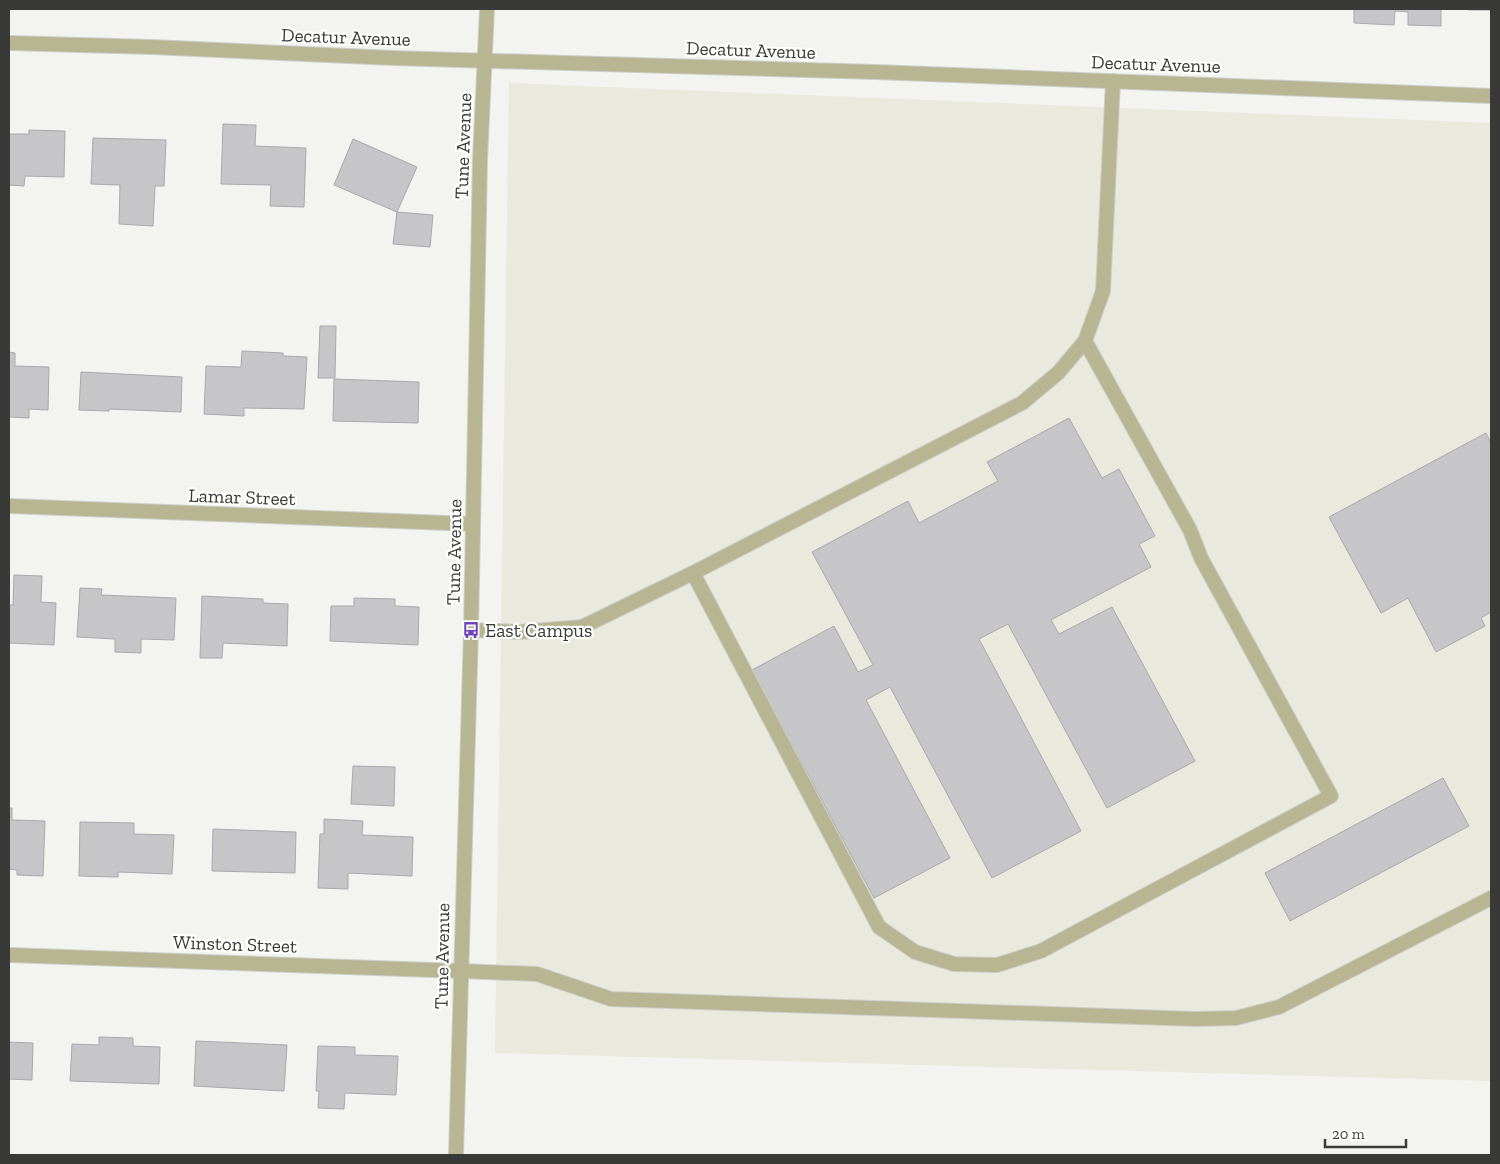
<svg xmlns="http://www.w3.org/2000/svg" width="1500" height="1164" font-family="'Zilla Slab',serif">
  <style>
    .built { fill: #e9e9de }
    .building { fill: #c6c5c8; stroke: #a9a8ab }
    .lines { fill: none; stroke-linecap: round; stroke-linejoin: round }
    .service-casing { stroke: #cececa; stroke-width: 16 }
    .minor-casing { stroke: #cececa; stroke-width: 16 }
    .tertiary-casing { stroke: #cececa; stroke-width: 16 }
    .service { stroke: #b8b593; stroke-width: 14 }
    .minor { stroke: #b8b593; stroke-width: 14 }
    .tertiary { stroke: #b8b593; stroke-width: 14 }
    .labels { text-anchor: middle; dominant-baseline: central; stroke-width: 4.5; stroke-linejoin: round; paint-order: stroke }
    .street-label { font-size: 19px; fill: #393938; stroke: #fffffe }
    .poi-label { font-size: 19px; fill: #393938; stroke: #fffffe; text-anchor: start }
  </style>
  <rect width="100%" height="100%" fill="#f3f3ef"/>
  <!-- built -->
  <path class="built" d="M 509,83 L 1491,123 L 1491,1081 L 495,1053 Z"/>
  <!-- building -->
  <path class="building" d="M 1354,9 L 1441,9 L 1441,26 L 1408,25 L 1408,12 L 1395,11 L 1394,25 L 1354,23 Z
    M 1468,9 L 1491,9 L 1491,10 L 1468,10 Z
    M 223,124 L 256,125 L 255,146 L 306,148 L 304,207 L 270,206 L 271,185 L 221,184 Z
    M 29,130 L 65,131 L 64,177 L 25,176 L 24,186 L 9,185 L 9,134 L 29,134 Z
    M 93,138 L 166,140 L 164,186 L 155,186 L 153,226 L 119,224 L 120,185 L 91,184 Z
    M 353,139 L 417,167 L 397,212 L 334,185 Z
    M 397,212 L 433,215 L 430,247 L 393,244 Z
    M 320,326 L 336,326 L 335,378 L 318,378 Z
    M 242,351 L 283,353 L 283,356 L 307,357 L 304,409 L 244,408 L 244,416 L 204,414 L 206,366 L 241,367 Z
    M 9,352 L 15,353 L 15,366 L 49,367 L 48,410 L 29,409 L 29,418 L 9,417 Z
    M 81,372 L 182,377 L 181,412 L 109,409 L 109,411 L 79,410 Z
    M 334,379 L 419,382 L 418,423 L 333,421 Z
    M 1069,418 L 1102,478 L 1119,469 L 1155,536 L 1139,544 L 1151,567 L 1051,620 L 1059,634 L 1112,607 L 1195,761 L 1107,808 L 1008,624 L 979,639 L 1081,831 L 992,878 L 890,687 L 866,700 L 950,858 L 874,898 L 752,670 L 834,626 L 858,672 L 873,665 L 812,552 L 908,501 L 919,523 L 998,481 L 987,462 Z
    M 1486,433 L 1491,443 L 1491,612 L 1481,618 L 1485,626 L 1436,652 L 1408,598 L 1381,613 L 1329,517 Z
    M 14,575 L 42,576 L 41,602 L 56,603 L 54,645 L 9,643 L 9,605 L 13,605 Z
    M 80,588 L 102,589 L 101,595 L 176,598 L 174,640 L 141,639 L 141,653 L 115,652 L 115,639 L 77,637 Z
    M 202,596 L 263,599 L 263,603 L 288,604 L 287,646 L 223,643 L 222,658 L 200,658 Z
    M 354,598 L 395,599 L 395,606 L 419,607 L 418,645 L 330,641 L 331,606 L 354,606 Z
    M 353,766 L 395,767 L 394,806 L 351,804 Z
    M 1443,778 L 1469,826 L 1290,921 L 1265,873 Z
    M 9,808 L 12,808 L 12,820 L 45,821 L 43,876 L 17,875 L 17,870 L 9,869 Z
    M 324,819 L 363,821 L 362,835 L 413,837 L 412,876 L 348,873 L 348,889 L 318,888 L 320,834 L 324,834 Z
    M 80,822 L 134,823 L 134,834 L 174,835 L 172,874 L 118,872 L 118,877 L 79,876 Z
    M 213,829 L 296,832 L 295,873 L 212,871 Z
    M 99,1037 L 133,1038 L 133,1046 L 160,1047 L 159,1084 L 70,1081 L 72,1044 L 99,1045 Z
    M 196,1041 L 287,1045 L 284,1091 L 194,1086 Z
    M 9,1042 L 33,1043 L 32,1080 L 9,1079 Z
    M 318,1046 L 355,1047 L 355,1055 L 398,1056 L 396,1095 L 345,1093 L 344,1109 L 318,1108 L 319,1091 L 316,1091 Z"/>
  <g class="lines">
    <!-- service casing -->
    <g class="service-casing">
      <path id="service" d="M 693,573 L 879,927 L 915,952 L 954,964 L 997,965 L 1041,951 L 1331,796 L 1201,558 L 1190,530 L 1085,341
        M 471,630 L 520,632 L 582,627 L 693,573 L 1022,403 L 1058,373 L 1085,341 L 1103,291 L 1113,81
        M 461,971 L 537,974 L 611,999 L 1195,1019 L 1236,1018 L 1279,1007 L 1491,898"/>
    </g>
    <!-- minor casing -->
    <g class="minor-casing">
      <path id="minor" d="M 9,43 L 152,47 L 393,58 L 876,72 L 1491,96
        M 9,506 L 473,524
        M 9,955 L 461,971"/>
    </g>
    <!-- tertiary casing -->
    <g class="tertiary-casing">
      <path id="tertiary" d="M 456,1155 L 471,630 L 480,160 L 487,9"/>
    </g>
    <!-- service -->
    <use href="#service" class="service"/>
    <!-- minor -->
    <use href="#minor" class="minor"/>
    <!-- tertiary -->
    <use href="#tertiary" class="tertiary"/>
  </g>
  <!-- icons -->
  <defs>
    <g id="bus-bare" transform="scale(1.35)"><path d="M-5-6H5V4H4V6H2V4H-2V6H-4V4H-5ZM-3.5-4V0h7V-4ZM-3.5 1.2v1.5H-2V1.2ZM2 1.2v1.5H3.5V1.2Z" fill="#7042b9" stroke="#fffffe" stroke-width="2.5" paint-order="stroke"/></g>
  </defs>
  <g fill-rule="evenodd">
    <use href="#bus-bare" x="471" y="630"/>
  </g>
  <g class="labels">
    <!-- street labels -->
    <g class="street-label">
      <text transform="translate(346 37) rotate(2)">Decatur Avenue</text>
      <text transform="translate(751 50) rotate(2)">Decatur Avenue</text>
      <text transform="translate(1156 64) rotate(2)">Decatur Avenue</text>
      <text transform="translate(463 146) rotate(-88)">Tune Avenue</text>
      <text transform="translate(242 497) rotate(2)">Lamar Street</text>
      <text transform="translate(454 552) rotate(-89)">Tune Avenue</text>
      <text transform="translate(235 944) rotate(2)">Winston Street</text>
      <text transform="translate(442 956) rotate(-89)">Tune Avenue</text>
    </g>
    <!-- poi labels -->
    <g class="poi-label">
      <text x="485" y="630">East Campus</text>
    </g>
  </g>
  <!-- border -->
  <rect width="1500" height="1164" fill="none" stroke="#393938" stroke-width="20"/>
  <!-- scale -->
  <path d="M1325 1139v8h81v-8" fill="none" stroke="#393938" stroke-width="2.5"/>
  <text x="1332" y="1139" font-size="15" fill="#393938" stroke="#fffffe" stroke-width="4" paint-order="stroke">20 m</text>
</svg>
